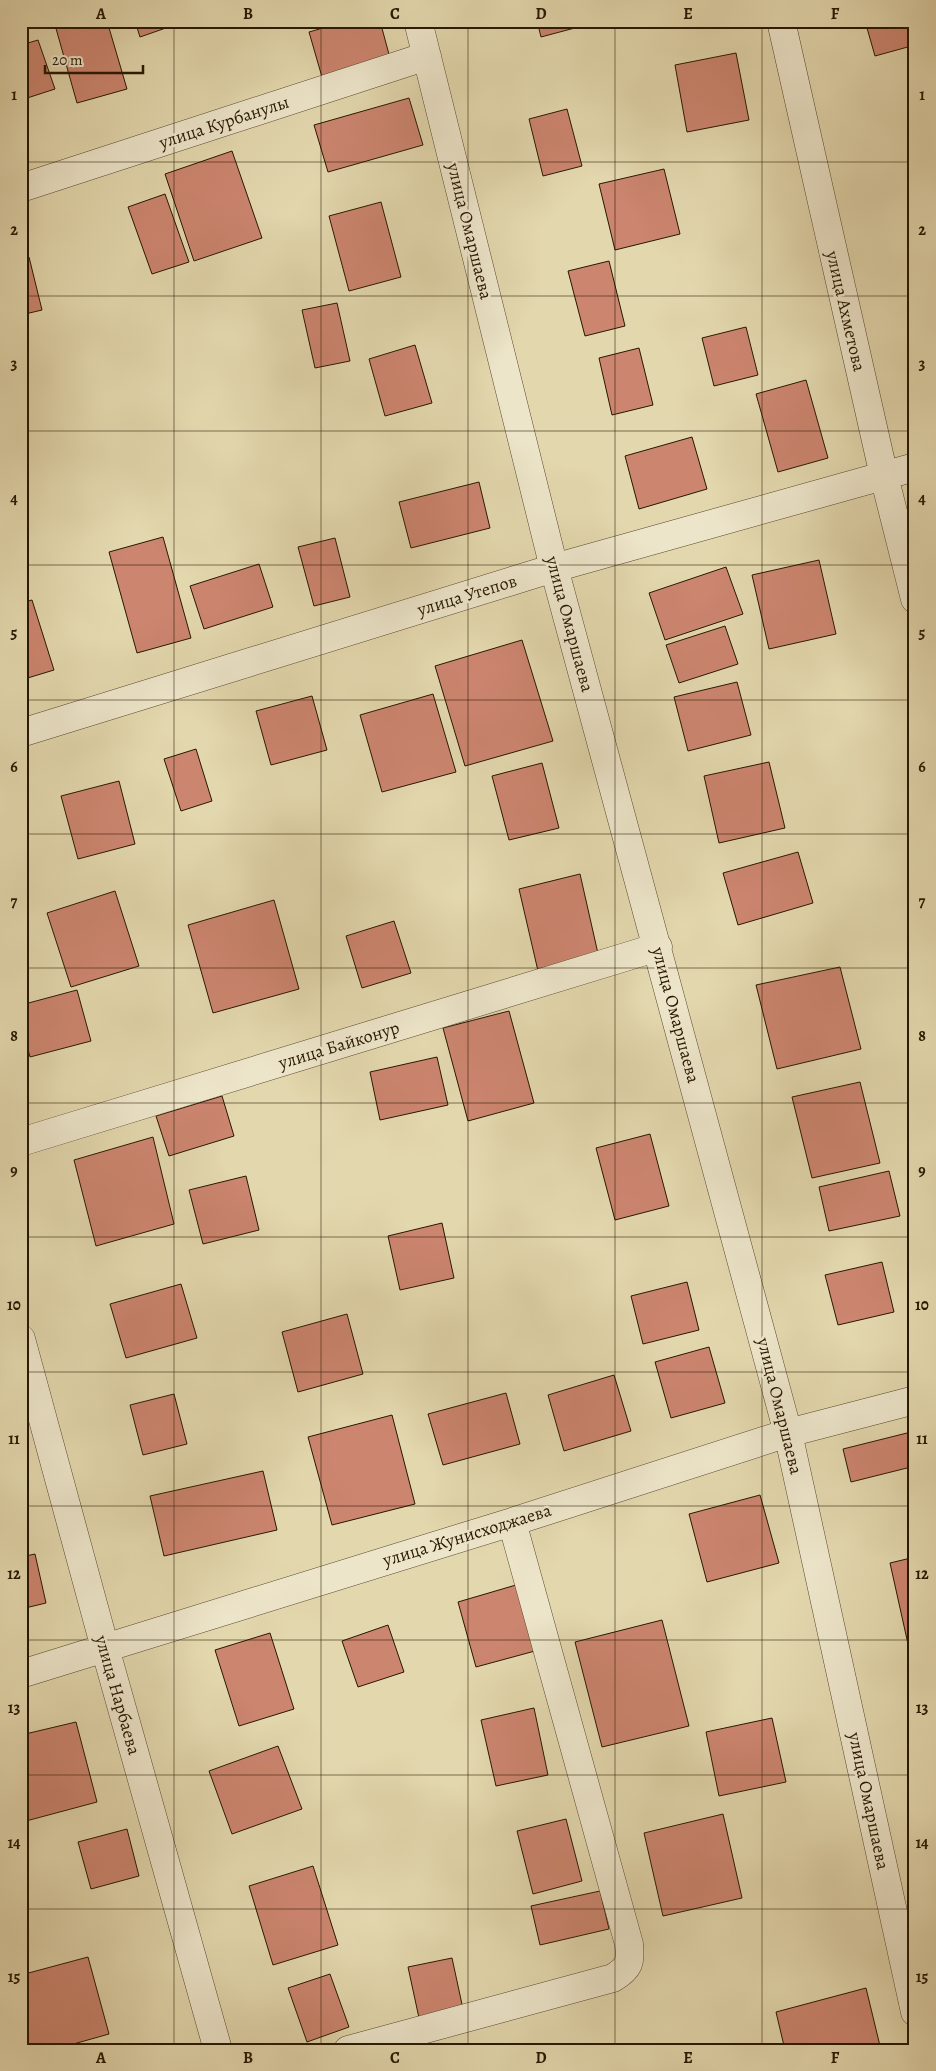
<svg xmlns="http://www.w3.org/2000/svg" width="936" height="2071" font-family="Alegreya,serif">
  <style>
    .building { fill: #cc856f; stroke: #271701 }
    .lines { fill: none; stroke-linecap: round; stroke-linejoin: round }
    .street-casing { stroke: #56472c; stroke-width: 29 }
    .street { stroke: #ede5ca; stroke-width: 28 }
    .grid { fill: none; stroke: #271701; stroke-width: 1; stroke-opacity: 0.55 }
    .labels { text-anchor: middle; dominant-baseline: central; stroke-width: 5; stroke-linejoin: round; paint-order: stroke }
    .street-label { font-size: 18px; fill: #271701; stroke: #ede5ca }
    .neatline { fill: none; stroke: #271701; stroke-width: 2 }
    .grid-label { font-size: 16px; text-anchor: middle; font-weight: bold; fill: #271701 }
  </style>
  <rect width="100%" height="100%" fill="#e3d7ad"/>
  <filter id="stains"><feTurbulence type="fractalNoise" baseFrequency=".004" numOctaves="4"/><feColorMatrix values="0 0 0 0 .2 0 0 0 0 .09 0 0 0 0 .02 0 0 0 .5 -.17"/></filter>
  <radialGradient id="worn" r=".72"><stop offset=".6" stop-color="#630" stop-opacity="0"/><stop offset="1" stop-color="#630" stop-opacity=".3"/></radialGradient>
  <!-- building -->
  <path class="building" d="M 69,21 L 107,21 L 127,89 L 77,103 L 55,25 Z
    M 135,21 L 186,21 L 140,37 Z
    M 347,21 L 380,21 L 390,58 L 322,77 L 309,32 Z
    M 537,21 L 601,21 L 541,37 Z
    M 865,21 L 915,21 L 915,45 L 875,56 Z
    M 38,40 L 55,89 L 21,100 L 21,45 Z
    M 736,53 L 749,120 L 687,132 L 675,65 Z
    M 409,98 L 423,145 L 328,172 L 314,125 Z
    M 567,109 L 582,166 L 543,176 L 529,119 Z
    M 232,151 L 262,238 L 194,261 L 165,174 Z
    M 664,169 L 680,234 L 615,250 L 599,184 Z
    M 165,194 L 189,262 L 152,274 L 128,207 Z
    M 381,202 L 401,277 L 349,291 L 329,216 Z
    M 29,257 L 42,310 L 21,315 L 21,259 Z
    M 609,261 L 625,326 L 585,336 L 568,271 Z
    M 337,303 L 350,361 L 315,368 L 302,310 Z
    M 746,327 L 758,375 L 714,386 L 702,338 Z
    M 415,345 L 432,403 L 385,416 L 369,359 Z
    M 639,348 L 653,405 L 612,415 L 599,358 Z
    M 806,380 L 828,458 L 778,472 L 756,394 Z
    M 692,437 L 707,489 L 639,509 L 625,456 Z
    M 479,482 L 490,528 L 411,548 L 399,502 Z
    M 163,537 L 191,638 L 137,653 L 109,552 Z
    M 335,538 L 350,597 L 314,606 L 298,547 Z
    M 819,560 L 836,634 L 769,649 L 752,575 Z
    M 259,564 L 273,607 L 204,629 L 190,586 Z
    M 726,567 L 743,614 L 665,640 L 649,593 Z
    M 32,600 L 54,670 L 21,680 L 21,603 Z
    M 725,626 L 738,664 L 679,683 L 666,645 Z
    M 522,640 L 553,741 L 465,766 L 435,666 Z
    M 737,682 L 751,735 L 688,751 L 674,697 Z
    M 433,694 L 456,772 L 382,792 L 360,715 Z
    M 312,696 L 327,750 L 271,765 L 256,711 Z
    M 196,749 L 212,801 L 181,811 L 164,759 Z
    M 769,762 L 785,828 L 719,843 L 704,776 Z
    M 542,763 L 559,828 L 509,840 L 492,776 Z
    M 119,781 L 135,844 L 78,859 L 61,796 Z
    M 798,852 L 813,903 L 738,925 L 723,873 Z
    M 580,874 L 599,958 L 538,971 L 519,889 Z
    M 115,891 L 139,966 L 71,987 L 47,913 Z
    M 274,900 L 299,989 L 213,1013 L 188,925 Z
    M 394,921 L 411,973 L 362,988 L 346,936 Z
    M 840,967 L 861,1049 L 777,1069 L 756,985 Z
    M 77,990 L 91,1041 L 30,1057 L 21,1022 L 21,1005 Z
    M 509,1011 L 534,1103 L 468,1121 L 443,1028 Z
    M 437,1057 L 448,1105 L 380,1120 L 370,1072 Z
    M 860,1082 L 880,1163 L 812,1178 L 792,1097 Z
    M 222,1096 L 234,1136 L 169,1156 L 156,1116 Z
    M 650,1134 L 669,1206 L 615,1220 L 596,1148 Z
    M 153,1137 L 174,1224 L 96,1246 L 74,1160 Z
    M 889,1171 L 900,1216 L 829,1231 L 819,1187 Z
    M 246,1176 L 259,1230 L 203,1244 L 189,1190 Z
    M 442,1223 L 454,1278 L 400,1290 L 388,1236 Z
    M 882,1262 L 894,1312 L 838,1325 L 825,1275 Z
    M 687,1282 L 699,1330 L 643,1344 L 631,1296 Z
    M 181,1284 L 197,1338 L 126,1358 L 110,1304 Z
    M 347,1314 L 363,1374 L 298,1392 L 282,1332 Z
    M 709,1347 L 725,1403 L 671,1418 L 655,1362 Z
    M 614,1375 L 631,1431 L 564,1451 L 548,1395 Z
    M 506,1393 L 520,1444 L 443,1465 L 428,1414 Z
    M 174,1394 L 187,1444 L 143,1455 L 130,1405 Z
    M 392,1415 L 415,1504 L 332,1525 L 308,1437 Z
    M 911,1432 L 915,1446 L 915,1466 L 851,1482 L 843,1449 Z
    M 263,1471 L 277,1530 L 164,1556 L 150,1496 Z
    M 760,1495 L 779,1563 L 707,1582 L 689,1514 Z
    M 35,1554 L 46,1603 L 21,1609 L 21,1557 Z
    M 915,1557 L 915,1652 L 910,1653 L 890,1563 Z
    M 516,1585 L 535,1651 L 476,1667 L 458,1602 Z
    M 662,1620 L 689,1726 L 602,1747 L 575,1642 Z
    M 388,1625 L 404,1672 L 358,1687 L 342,1641 Z
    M 270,1633 L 294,1709 L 239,1726 L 215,1650 Z
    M 534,1708 L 548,1775 L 496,1786 L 481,1720 Z
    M 772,1718 L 786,1782 L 719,1796 L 706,1732 Z
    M 76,1722 L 97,1802 L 26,1821 L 21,1804 L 21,1735 Z
    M 278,1746 L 302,1809 L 232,1834 L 209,1771 Z
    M 723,1814 L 742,1898 L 663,1916 L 644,1833 Z
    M 566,1819 L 582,1881 L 533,1894 L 517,1831 Z
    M 127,1829 L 139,1876 L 91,1889 L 78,1842 Z
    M 313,1866 L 338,1945 L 273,1965 L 249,1886 Z
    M 600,1891 L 609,1929 L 540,1945 L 531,1906 Z
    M 88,1957 L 109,2034 L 52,2050 L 21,2050 L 21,1975 Z
    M 452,1958 L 463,2009 L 419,2018 L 408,1967 Z
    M 330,1974 L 349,2027 L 307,2042 L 288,1988 Z
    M 866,1988 L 881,2050 L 785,2050 L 776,2012 Z"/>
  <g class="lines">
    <!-- street casing -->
    <g class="street-casing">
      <path id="street" d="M 418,21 L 554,568 L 788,1433 L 915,2012
        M 781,21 L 884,476 L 915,599
        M 21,188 L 427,56
        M 21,733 L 554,568 L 915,467
        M 21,1142 L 658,947
        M 21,1339 L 105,1648 L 218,2050
        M 21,1674 L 512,1522 L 788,1433 L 915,1400
        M 348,2050 L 613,1978 C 629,1968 631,1963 629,1944 L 512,1522"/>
    </g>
    <!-- street -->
    <use href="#street" class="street"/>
  </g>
  <!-- grid -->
  <path class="grid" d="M 174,21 L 174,2050M 321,21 L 321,2050M 468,21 L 468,2050M 615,21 L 615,2050M 762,21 L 762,2050M 21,162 L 915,162M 21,296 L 915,296M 21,431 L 915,431M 21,565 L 915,565M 21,700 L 915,700M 21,834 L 915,834M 21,968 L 915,968M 21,1103 L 915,1103M 21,1237 L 915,1237M 21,1372 L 915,1372M 21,1506 L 915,1506M 21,1640 L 915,1640M 21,1775 L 915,1775M 21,1909 L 915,1909"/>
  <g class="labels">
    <!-- street labels -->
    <g class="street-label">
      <text transform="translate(224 122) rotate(-18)">улица Курбанулы</text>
      <text transform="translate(470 231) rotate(76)">улица Омаршаева</text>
      <text transform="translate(846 311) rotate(77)">улица Ахметова</text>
      <text transform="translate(467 595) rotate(-17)">улица Утепов</text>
      <text transform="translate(570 624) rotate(75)">улица Омаршаева</text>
      <text transform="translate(676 1015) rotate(75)">улица Омаршаева</text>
      <text transform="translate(339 1045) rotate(-17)">улица Байконур</text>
      <text transform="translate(780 1406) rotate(76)">улица Омаршаева</text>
      <text transform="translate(467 1535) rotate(-17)">улица Жунисходжаева</text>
      <text transform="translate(118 1695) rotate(74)">улица Нарбаева</text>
      <text transform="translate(869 1801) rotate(78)">улица Омаршаева</text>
    </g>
  </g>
  <!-- margin -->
  <rect width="936" height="2071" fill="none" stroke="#e3d7ad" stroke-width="55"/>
  <!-- scale -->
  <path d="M45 65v8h98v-8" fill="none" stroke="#271701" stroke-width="2.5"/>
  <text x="52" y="65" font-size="15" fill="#271701" stroke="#ede5ca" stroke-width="4" paint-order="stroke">20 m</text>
  <rect x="28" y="28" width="880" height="2016" class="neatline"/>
  <g class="grid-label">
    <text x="101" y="19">A</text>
    <text x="248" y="19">B</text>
    <text x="395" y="19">C</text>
    <text x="541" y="19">D</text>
    <text x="688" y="19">E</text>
    <text x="835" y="19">F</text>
    <text x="14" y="100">1</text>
    <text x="922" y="100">1</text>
    <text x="14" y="235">2</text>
    <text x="922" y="235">2</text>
    <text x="14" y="369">3</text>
    <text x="922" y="369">3</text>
    <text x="14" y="504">4</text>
    <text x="922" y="504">4</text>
    <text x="14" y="638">5</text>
    <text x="922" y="638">5</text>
    <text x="14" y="772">6</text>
    <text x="922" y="772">6</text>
    <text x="14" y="907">7</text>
    <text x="922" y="907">7</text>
    <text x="14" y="1041">8</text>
    <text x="922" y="1041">8</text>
    <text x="14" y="1176">9</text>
    <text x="922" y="1176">9</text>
    <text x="14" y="1310">10</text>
    <text x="922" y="1310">10</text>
    <text x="14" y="1444">11</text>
    <text x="922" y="1444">11</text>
    <text x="14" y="1579">12</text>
    <text x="922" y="1579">12</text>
    <text x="14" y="1713">13</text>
    <text x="922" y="1713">13</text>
    <text x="14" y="1848">14</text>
    <text x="922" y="1848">14</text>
    <text x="14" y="1982">15</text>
    <text x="922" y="1982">15</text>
    <text x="101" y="2063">A</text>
    <text x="248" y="2063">B</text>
    <text x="395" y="2063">C</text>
    <text x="541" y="2063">D</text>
    <text x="688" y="2063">E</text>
    <text x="835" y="2063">F</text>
  </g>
  <rect width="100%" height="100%" filter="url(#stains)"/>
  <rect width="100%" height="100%" fill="url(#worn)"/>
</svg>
